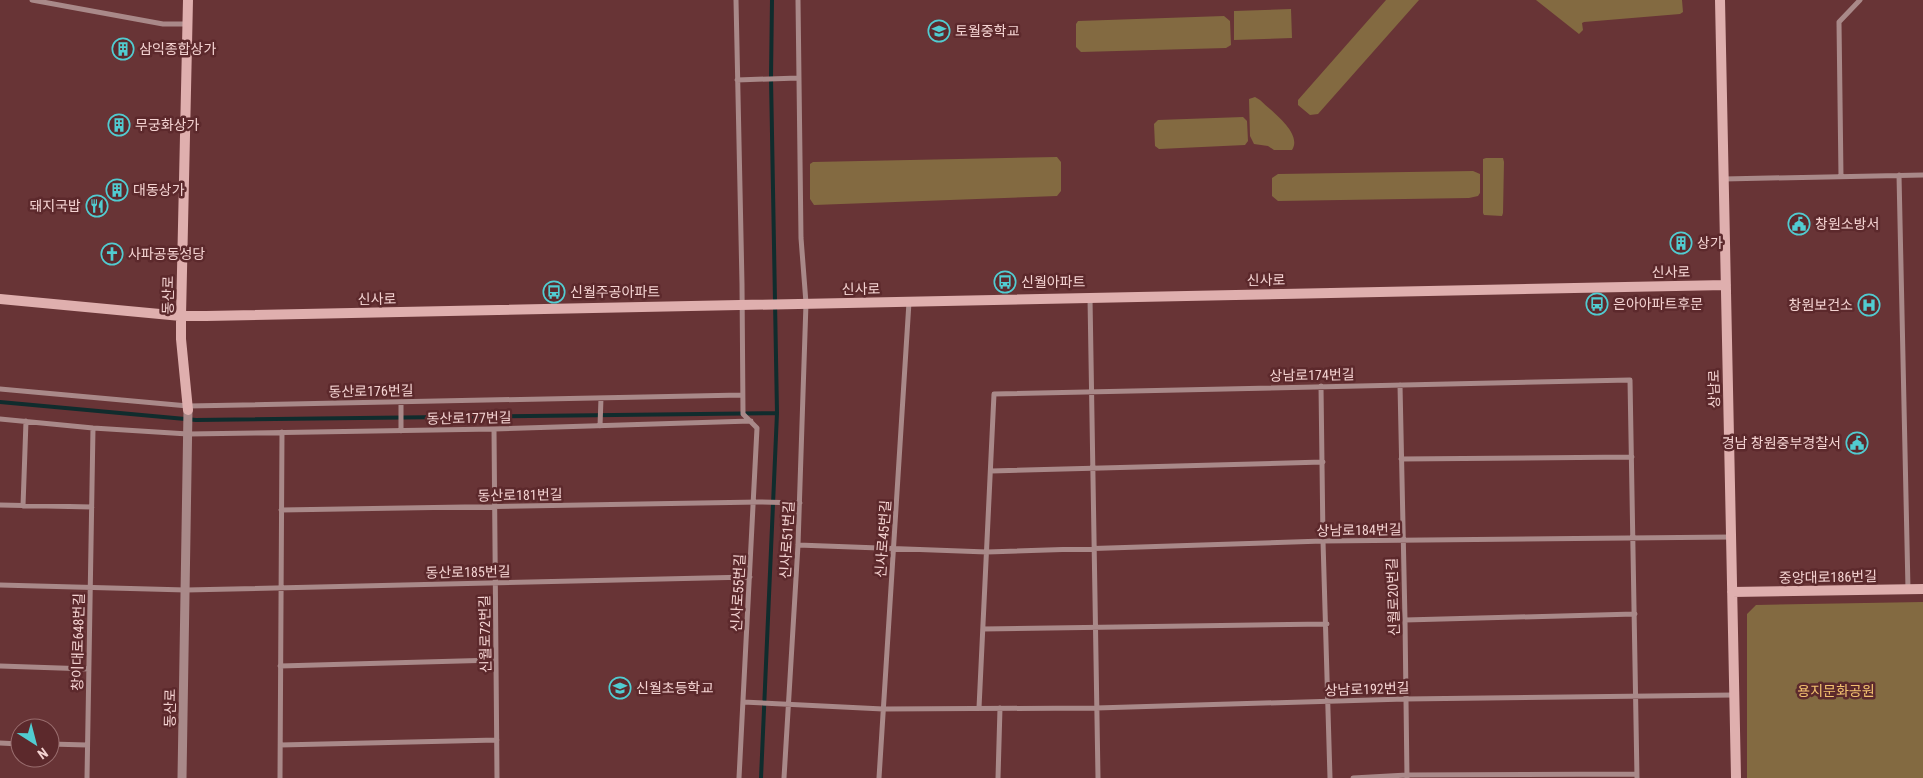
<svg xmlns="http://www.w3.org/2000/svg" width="1923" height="778" font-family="'Roboto Condensed','Noto Sans KR',sans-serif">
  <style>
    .green { fill: #836a41 }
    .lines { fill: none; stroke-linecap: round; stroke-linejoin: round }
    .stream { stroke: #102c2d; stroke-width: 4 }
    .minor { stroke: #a98989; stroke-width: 5 }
    .tertiary { stroke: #a98989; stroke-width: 9 }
    .secondary { stroke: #dfafae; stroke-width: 10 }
    .labels { text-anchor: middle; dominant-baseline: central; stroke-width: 5; stroke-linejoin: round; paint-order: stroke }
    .poi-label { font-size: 14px; fill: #f4d3d2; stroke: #5c292c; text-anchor: start }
    .street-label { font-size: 14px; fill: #f4d3d2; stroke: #5c292c }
    .park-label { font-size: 14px; fill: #f3c170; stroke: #5c292c }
  </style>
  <rect width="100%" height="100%" fill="#683436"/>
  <!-- green -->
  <path class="green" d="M 1386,0 L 1419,0 L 1318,114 L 1310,115 L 1298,105 L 1298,100 Z
    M 1536,0 L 1682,0 L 1683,12 L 1680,14 L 1584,22 L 1582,23 L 1583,30 L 1579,34 Z
    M 1291,9 L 1292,38 L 1234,40 L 1234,11 Z
    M 1224,16 L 1230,21 L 1231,45 L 1226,48 L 1081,52 L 1076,47 L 1076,24 L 1078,21 Z
    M 1255,97 L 1260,100 C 1271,111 1303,133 1292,150 L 1274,150 L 1268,146 L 1254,144 L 1250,136 L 1249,99 Z
    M 1243,117 L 1247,121 L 1248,141 L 1245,145 L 1159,149 L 1155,146 L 1154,124 L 1158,120 Z
    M 1057,157 L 1061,162 L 1061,191 L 1057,196 L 814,205 L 810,199 L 810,164 L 813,162 Z
    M 1486,158 L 1503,158 L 1504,162 L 1503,213 L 1502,216 L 1484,215 L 1483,213 L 1483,159 Z
    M 1473,171 L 1480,174 L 1480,193 L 1478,196 L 1469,198 L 1278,201 L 1272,196 L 1272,178 L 1278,174 Z
    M 1923,602 L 1923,778 L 1747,778 L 1747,614 L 1756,605 Z"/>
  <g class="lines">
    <!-- stream -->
    <path class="stream" d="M 0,402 L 196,420 L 777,413
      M 761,778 L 777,413 L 771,78 L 772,0"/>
    <!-- minor -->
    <path class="minor" d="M 32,0 L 163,24 L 188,24
      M 736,0 L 742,284 L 743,414 L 757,428 L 739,778
      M 737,80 L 798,78
      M 1899,175 L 1908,589
      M 1841,177 L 1839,22 L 1860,0
      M 1724,179 L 1923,175
      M 1090,298 L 1098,778
      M 1400,385 L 1405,620 L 1407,778
      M 1321,386 L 1323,541 L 1330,778
      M 0,389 L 188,406 L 742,395
      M 401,402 L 401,431
      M 0,419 L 93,428 L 188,434 L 494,429 L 751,421
      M 600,426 L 601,398
      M 494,429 L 497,778
      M 1401,459 L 1632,457
      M 991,471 L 1323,462
      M 0,505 L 92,507
      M 23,506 L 26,421
      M 281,510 L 759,502 L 800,503
      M 798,545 L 987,552 L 1323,541 L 1731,537
      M 0,585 L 186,590 L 750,577
      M 1405,620 L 1635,614
      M 983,629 L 1327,624
      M 0,666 L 89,669
      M 280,666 L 496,660
      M 743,702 L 883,709 L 1096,708 L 1405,699 L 1734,695
      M 979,708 L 994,394 L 1630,380 L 1637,778
      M 0,743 L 20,744
      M 50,744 L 87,745
      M 280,745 L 497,740
      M 87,778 L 93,428
      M 280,778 L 282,432
      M 784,778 L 798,545 L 806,303 L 801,238 L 798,0
      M 879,778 L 909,302
      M 998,778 L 1000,708
      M 1353,778 L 1407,775 L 1637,774"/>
    <!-- tertiary -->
    <path class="tertiary" d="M 182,778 L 188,410"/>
    <!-- secondary -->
    <path class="secondary" d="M 1720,0 L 1736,778
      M 0,299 L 181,316 L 206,316 L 1726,285
      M 188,410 L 181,339 L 181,316 L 188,0
      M 1732,592 L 1923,589"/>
  </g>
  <!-- icons -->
  <defs>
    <g id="school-ring" transform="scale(1.125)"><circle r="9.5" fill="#5c292c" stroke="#51ccd1" stroke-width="1.5"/><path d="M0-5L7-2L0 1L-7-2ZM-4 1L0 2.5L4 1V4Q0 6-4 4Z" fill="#51ccd1"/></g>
    <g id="building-ring" transform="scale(1.125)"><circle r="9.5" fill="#5c292c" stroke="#51ccd1" stroke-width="1.5"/><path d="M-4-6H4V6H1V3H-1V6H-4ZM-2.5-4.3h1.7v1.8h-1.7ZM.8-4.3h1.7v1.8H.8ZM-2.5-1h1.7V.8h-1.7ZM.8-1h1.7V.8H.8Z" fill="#51ccd1"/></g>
    <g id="restaurant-ring" transform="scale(1.125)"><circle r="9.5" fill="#5c292c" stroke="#51ccd1" stroke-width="1.5"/><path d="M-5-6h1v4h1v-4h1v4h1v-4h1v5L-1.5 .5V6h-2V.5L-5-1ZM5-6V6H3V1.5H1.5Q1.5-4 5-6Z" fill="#51ccd1"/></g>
    <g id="civic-ring" transform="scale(1.125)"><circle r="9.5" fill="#5c292c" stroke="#51ccd1" stroke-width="1.5"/><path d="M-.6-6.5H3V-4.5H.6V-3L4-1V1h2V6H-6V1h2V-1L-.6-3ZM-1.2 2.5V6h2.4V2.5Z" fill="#51ccd1"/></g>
    <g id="church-ring" transform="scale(1.125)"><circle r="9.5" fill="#5c292c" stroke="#51ccd1" stroke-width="1.5"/><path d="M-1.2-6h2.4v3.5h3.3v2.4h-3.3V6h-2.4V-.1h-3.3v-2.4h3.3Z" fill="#51ccd1"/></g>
    <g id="bus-ring" transform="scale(1.125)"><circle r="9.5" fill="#5c292c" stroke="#51ccd1" stroke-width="1.5"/><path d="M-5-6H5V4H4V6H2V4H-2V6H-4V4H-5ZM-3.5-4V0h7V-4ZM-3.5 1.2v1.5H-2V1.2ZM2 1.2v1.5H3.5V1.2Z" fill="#51ccd1"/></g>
    <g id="hospital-ring" transform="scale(1.125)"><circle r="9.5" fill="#5c292c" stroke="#51ccd1" stroke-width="1.5"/><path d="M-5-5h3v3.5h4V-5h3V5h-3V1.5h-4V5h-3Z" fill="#51ccd1"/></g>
  </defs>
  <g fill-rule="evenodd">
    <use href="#school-ring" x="939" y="31"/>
    <use href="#building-ring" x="123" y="49"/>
    <use href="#building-ring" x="119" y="125"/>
    <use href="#building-ring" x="117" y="190"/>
    <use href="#restaurant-ring" x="97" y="206"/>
    <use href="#civic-ring" x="1799" y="224"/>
    <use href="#building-ring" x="1681" y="243"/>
    <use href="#church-ring" x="112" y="254"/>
    <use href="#bus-ring" x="1005" y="282"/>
    <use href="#bus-ring" x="554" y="292"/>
    <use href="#bus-ring" x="1597" y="304"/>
    <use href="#hospital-ring" x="1869" y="305"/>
    <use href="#civic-ring" x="1857" y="443"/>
    <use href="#school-ring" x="620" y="688"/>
  </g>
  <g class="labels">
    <!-- poi labels -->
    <g class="poi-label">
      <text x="955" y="31">토월중학교</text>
      <text x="139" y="49">삼익종합상가</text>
      <text x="135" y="125">무궁화상가</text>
      <text x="133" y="190">대동상가</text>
      <text x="81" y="206" text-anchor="end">돼지국밥</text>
      <text x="1815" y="224">창원소방서</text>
      <text x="1697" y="243">상가</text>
      <text x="128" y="254">사파공동성당</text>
      <text x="1021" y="282">신월아파트</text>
      <text x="570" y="292">신월주공아파트</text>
      <text x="1613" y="304">은아아파트후문</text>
      <text x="1853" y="305" text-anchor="end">창원보건소</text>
      <text x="1841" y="443" text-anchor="end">경남 창원중부경찰서</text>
      <text x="636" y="688">신월초등학교</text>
    </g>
    <!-- street labels -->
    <g class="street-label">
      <text transform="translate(1671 272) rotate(-1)">신사로</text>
      <text transform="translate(1266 280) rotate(-1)">신사로</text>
      <text transform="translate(861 289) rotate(-1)">신사로</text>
      <text transform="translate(168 295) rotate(-89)">동산로</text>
      <text transform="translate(377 299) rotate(-1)">신사로</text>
      <text transform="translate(1312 375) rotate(-1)">상남로174번길</text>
      <text transform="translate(1714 389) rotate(-91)">상남로</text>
      <text transform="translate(371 391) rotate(-1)">동산로176번길</text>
      <text transform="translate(469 418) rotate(-1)">동산로177번길</text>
      <text transform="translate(520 495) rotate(-1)">동산로181번길</text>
      <text transform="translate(1359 530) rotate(-1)">상남로184번길</text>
      <text transform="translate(883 539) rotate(-86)">신사로45번길</text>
      <text transform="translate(787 540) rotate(-87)">신사로51번길</text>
      <text transform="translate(468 572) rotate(-1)">동산로185번길</text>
      <text transform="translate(1828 577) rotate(-1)">중앙대로186번길</text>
      <text transform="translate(738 593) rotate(-87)">신사로55번길</text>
      <text transform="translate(1393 597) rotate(-92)">신월로20번길</text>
      <text transform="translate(485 634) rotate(-91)">신월로72번길</text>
      <text transform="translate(78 642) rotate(-89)">창이대로648번길</text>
      <text transform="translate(1367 689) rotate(-2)">상남로192번길</text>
      <text transform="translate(170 708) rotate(-89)">동산로</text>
    </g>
    <!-- park labels -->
    <g class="park-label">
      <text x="1836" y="691">용지문화공원</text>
    </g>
  </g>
  <!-- north arrow -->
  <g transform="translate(35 743) rotate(144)"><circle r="24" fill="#5c292c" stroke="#996d6e"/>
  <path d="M0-4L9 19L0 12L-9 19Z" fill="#51ccd1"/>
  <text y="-8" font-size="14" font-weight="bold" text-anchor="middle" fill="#f4d3d2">N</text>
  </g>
</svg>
